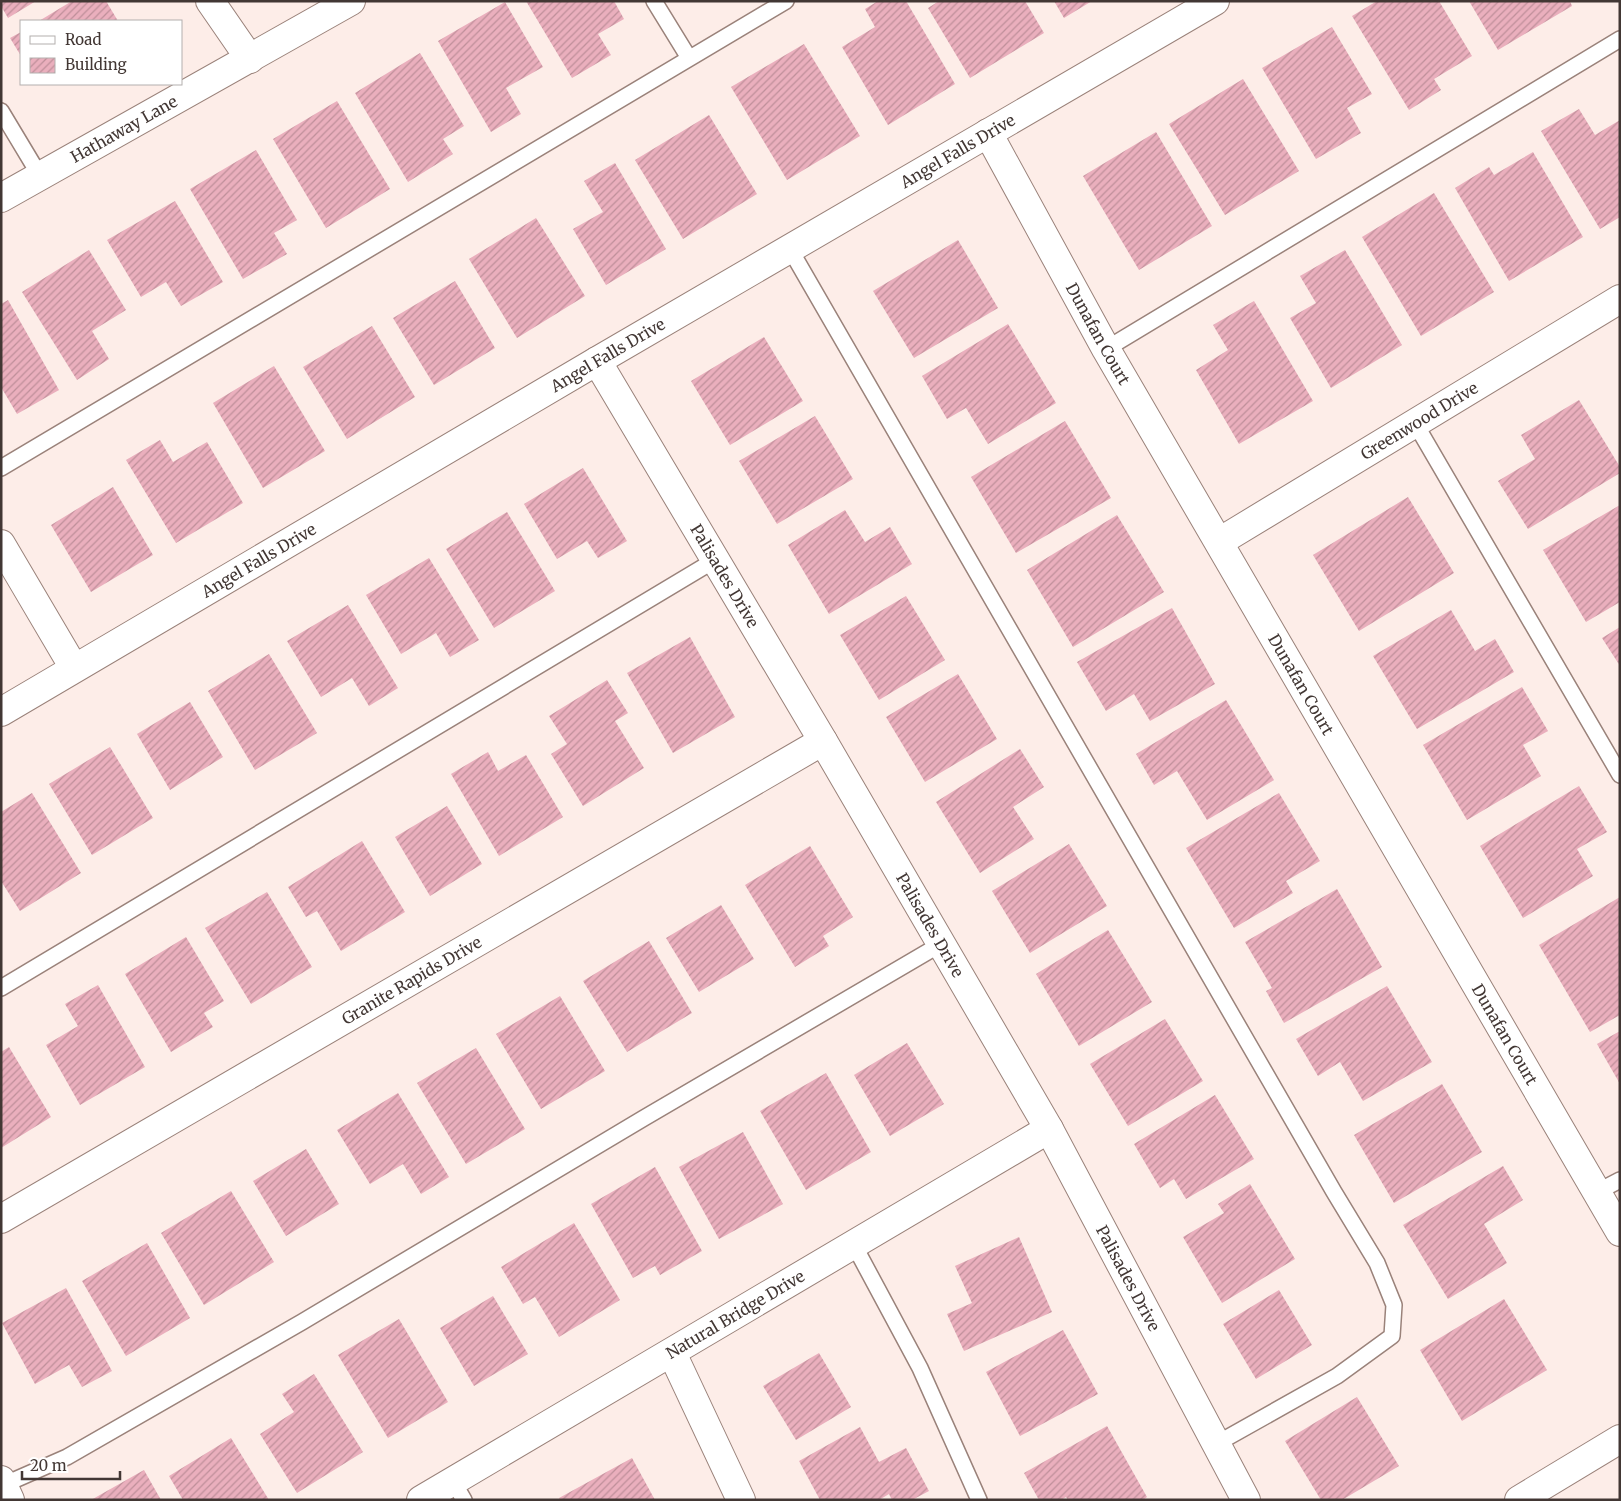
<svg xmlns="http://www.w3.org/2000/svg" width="1621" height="1501" font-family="Merriweather,serif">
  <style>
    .building { fill: url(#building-hatch) }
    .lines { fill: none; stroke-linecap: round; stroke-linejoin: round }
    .lane-casing { stroke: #9a827a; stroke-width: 18 }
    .street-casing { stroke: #9a827a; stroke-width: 30 }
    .secondary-casing { stroke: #9a827a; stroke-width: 30 }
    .lane { stroke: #fff; stroke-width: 15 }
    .street { stroke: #fff; stroke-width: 28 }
    .secondary { stroke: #fff; stroke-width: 28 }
    .labels { text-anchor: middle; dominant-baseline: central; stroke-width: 4; stroke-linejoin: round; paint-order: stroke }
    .street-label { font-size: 16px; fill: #423734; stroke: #fff }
  </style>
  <defs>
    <pattern id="building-hatch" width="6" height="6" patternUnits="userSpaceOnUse" patternTransform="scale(1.25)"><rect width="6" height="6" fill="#eaafbd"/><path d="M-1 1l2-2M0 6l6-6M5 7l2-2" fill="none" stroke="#bf8f9a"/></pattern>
  </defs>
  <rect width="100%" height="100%" fill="#fdede8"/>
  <!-- building -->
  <path class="building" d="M 1,1 L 36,1 L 8,18 L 1,6 Z
    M 72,1 L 106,1 L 118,21 L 39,21 Z
    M 526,1 L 614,1 L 624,19 L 598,34 L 611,55 L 572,78 Z
    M 878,1 L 906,1 L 955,84 L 888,125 L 842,47 L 875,27 L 865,9 Z
    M 939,1 L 1025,1 L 1044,33 L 970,78 L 928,8 Z
    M 1054,1 L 1092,1 L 1064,18 Z
    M 1377,1 L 1439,1 L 1472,56 L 1434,79 L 1441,90 L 1409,110 L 1352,16 Z
    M 1469,1 L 1570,1 L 1572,6 L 1498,50 Z
    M 505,2 L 543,67 L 506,88 L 521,114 L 491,132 L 438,41 Z
    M 1332,27 L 1372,94 L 1347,108 L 1361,133 L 1316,159 L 1262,68 Z
    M 21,32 L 21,56 L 10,38 Z
    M 804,44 L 860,136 L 787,180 L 731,87 Z
    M 420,53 L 464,126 L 443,139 L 453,154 L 408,182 L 355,93 Z
    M 1243,79 L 1299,171 L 1225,215 L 1169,124 Z
    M 337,101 L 390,189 L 326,228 L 273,139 Z
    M 1579,109 L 1595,135 L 1620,120 L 1620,217 L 1600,229 L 1541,131 Z
    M 709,115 L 757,194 L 683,239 L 635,160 Z
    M 1156,132 L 1212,226 L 1139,270 L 1083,176 Z
    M 256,150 L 297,220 L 274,233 L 287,254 L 243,279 L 190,189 Z
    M 1533,152 L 1583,237 L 1509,281 L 1455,188 L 1489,167 L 1494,175 Z
    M 615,163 L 666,249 L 606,285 L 573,229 L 603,212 L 584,181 Z
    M 1434,193 L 1494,292 L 1421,336 L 1362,237 Z
    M 175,201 L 223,282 L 181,306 L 166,282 L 141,297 L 107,240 Z
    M 536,218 L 585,296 L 517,338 L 469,259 Z
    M 958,240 L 998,308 L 914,358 L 873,291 Z
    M 89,250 L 126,310 L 92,331 L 109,359 L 77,380 L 22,292 Z
    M 1345,250 L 1402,345 L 1331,388 L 1290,318 L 1316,303 L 1300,276 Z
    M 455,281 L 495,348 L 434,385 L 393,318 Z
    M 8,300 L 59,390 L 17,414 L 1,387 L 1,304 Z
    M 1254,301 L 1313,401 L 1239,444 L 1196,370 L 1228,350 L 1213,325 Z
    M 1008,324 L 1056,403 L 988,444 L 966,408 L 947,419 L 922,376 Z
    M 372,326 L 415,397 L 347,439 L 303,367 Z
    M 764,337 L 803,401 L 730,445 L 691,381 Z
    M 274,366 L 325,451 L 263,488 L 213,403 Z
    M 1579,400 L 1620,467 L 1620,473 L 1528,529 L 1498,481 L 1535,459 L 1521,435 Z
    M 815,416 L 853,479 L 777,524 L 739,461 Z
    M 1065,421 L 1111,498 L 1016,553 L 971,477 Z
    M 160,440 L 173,462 L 207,442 L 243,503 L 176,543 L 126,460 Z
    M 583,468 L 627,541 L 598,558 L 587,541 L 557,559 L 524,504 Z
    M 113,487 L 153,555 L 91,592 L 51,525 Z
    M 1408,497 L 1454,573 L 1359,631 L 1313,555 Z
    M 1620,505 L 1620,602 L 1586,622 L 1543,550 Z
    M 845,510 L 865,542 L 890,527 L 912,564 L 829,614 L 788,545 Z
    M 507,512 L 555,591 L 494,628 L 446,549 Z
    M 1117,515 L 1164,592 L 1073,647 L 1027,570 Z
    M 429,558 L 479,640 L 450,657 L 436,633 L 401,654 L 366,595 Z
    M 906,596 L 945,660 L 879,700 L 840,635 Z
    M 348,605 L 398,688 L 369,706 L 352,678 L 321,697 L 287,641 Z
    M 1172,608 L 1215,684 L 1150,721 L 1134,694 L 1106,711 L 1077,662 Z
    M 1451,610 L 1475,651 L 1495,639 L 1514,672 L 1417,729 L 1373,656 Z
    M 1620,627 L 1620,666 L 1602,638 Z
    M 690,637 L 735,717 L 673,753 L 627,673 Z
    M 269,654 L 317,733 L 255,770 L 208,691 Z
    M 958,674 L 997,739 L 925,782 L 886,717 Z
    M 607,680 L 628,713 L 615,721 L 644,768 L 583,806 L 551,754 L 567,744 L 549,716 Z
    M 1522,687 L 1548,731 L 1523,745 L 1541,776 L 1467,820 L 1423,745 Z
    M 1226,700 L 1274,780 L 1207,820 L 1177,771 L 1154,785 L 1136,754 Z
    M 190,702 L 223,757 L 170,790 L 137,734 Z
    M 110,747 L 153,818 L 92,855 L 49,784 Z
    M 1020,749 L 1044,787 L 1013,807 L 1034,839 L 980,873 L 936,802 Z
    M 488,752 L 498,771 L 526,755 L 563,817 L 499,856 L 451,774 Z
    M 1579,786 L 1607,832 L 1577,849 L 1593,876 L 1523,918 L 1480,846 Z
    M 32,793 L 81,873 L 20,911 L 1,881 L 1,812 Z
    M 1279,793 L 1320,861 L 1286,881 L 1293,893 L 1234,928 L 1186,848 Z
    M 447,806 L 482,864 L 430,896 L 395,837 Z
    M 362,841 L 405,912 L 341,951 L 317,911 L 306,917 L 288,887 Z
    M 1069,844 L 1107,906 L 1030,953 L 992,891 Z
    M 810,846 L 853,917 L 823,936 L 829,946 L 795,967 L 745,885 Z
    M 1337,889 L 1382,967 L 1284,1023 L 1266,991 L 1272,988 L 1245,942 Z
    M 267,892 L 312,967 L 251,1004 L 205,928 Z
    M 1620,897 L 1620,1015 L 1590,1032 L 1539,945 Z
    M 721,905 L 754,959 L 699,992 L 666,938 Z
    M 1108,930 L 1152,1002 L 1079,1046 L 1036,974 Z
    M 186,937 L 224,1001 L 204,1013 L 213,1027 L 171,1052 L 125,974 Z
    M 649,941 L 692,1013 L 627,1052 L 583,981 Z
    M 98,985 L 145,1067 L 80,1105 L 46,1045 L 78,1026 L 65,1004 Z
    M 1387,986 L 1432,1062 L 1363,1101 L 1340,1062 L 1318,1076 L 1296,1039 Z
    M 560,996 L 605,1071 L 541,1109 L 496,1034 Z
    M 1165,1019 L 1203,1081 L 1128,1126 L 1090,1064 Z
    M 1620,1031 L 1620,1084 L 1597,1044 Z
    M 907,1043 L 944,1104 L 890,1136 L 854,1075 Z
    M 9,1047 L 51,1117 L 1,1148 L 1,1052 Z
    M 476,1048 L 525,1129 L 466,1164 L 417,1083 Z
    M 826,1073 L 871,1152 L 806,1190 L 760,1111 Z
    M 1442,1084 L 1482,1152 L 1394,1203 L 1354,1135 Z
    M 398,1093 L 449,1177 L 421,1194 L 403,1164 L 370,1184 L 337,1130 Z
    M 1215,1095 L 1254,1159 L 1186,1199 L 1174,1179 L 1160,1188 L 1134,1144 Z
    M 743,1132 L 783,1204 L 719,1239 L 679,1167 Z
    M 306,1149 L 339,1204 L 286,1236 L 253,1181 Z
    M 1503,1166 L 1523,1200 L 1484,1224 L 1507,1263 L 1448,1299 L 1403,1225 Z
    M 655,1167 L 702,1251 L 660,1275 L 655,1266 L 633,1278 L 591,1204 Z
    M 1250,1184 L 1295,1259 L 1222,1303 L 1183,1237 L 1224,1213 L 1218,1204 Z
    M 231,1191 L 274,1262 L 204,1305 L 161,1233 Z
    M 574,1223 L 620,1300 L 559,1337 L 535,1297 L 523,1304 L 501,1267 Z
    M 1019,1237 L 1052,1312 L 964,1351 L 947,1314 L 972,1303 L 955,1266 Z
    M 147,1243 L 190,1318 L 126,1356 L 82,1281 Z
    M 66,1288 L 112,1371 L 82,1387 L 69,1365 L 35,1384 L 2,1323 Z
    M 1279,1290 L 1312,1345 L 1256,1379 L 1223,1324 Z
    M 493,1296 L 528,1354 L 474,1386 L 440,1328 Z
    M 1504,1299 L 1547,1370 L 1462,1421 L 1420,1350 Z
    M 399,1319 L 448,1402 L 388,1438 L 338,1355 Z
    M 1063,1330 L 1098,1394 L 1020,1436 L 986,1372 Z
    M 819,1353 L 851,1407 L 796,1440 L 763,1386 Z
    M 314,1374 L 363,1452 L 297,1493 L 260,1434 L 294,1412 L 282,1394 Z
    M 1357,1397 L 1399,1466 L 1342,1500 L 1321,1500 L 1285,1441 Z
    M 1107,1426 L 1147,1497 L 1143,1500 L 1068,1500 L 1066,1497 L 1061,1500 L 1039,1500 L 1024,1473 Z
    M 860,1427 L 879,1462 L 906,1448 L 929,1491 L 912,1500 L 892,1500 L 889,1494 L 879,1500 L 820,1500 L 799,1461 Z
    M 231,1438 L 269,1500 L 183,1500 L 169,1476 Z
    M 632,1458 L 655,1500 L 560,1500 L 559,1498 Z
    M 144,1470 L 161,1500 L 91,1500 Z"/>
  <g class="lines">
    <!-- lane casing -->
    <g class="lane-casing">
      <path id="lane" d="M 654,1 L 689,58
        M 1,111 L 40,176
        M 790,249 L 1334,1192 L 1377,1263 L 1394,1305 L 1392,1336 L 1337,1376 L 1216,1444
        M 1106,349 L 1620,39
        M 1415,423 L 1620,775
        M 1,468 L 786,1
        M 1,988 L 715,560
        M 1597,1192 L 1620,1180
        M 854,1245 L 920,1368 L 979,1500
        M 453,1481 L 464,1500
        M 1,1486 L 67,1457 L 302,1322 L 644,1118 L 941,944"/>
    </g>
    <!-- street casing -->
    <g class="street-casing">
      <g id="street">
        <path d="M 210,1 L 250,59"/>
        <path id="s1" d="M 988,133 L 1106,349 L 1620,1232"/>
        <path id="s2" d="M 1,198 L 351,1"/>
        <path id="s3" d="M 597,361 L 823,741 L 1049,1129 L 1246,1500"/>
        <path id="s4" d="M 1219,542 L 1620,299"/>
        <path d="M 1,544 L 74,668"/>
        <path id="s5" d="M 1,712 L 597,361 L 1215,1"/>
        <path id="s6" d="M 1,1219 L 823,741"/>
        <path d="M 672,1353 L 741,1500"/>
        <path d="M 1,1480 L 10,1500"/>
        <path id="s7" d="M 421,1500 L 1049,1129"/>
      </g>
    </g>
    <!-- secondary casing -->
    <g class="secondary-casing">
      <path id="secondary" d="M 1519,1500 L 1620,1439"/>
    </g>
    <!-- lane -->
    <use href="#lane" class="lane"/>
    <!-- street -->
    <use href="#street" class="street"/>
    <!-- secondary -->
    <use href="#secondary" class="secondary"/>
  </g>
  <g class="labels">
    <!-- street labels -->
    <g class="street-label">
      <text stroke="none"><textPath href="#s2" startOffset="141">Hathaway Lane</textPath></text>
      <text stroke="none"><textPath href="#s5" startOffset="1109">Angel Falls Drive</textPath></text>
      <text stroke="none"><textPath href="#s1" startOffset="229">Dunafan Court</textPath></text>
      <text stroke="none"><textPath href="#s5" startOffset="704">Angel Falls Drive</textPath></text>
      <text stroke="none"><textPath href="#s4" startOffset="234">Greenwood Drive</textPath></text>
      <text stroke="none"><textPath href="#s5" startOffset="299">Angel Falls Drive</textPath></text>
      <text stroke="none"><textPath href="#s3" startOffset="250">Palisades Drive</textPath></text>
      <text stroke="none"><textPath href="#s1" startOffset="634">Dunafan Court</textPath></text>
      <text stroke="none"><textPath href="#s3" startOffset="655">Palisades Drive</textPath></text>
      <text stroke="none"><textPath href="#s6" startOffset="475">Granite Rapids Drive</textPath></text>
      <text stroke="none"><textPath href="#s1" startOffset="1039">Dunafan Court</textPath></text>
      <text stroke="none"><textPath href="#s3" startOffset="1060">Palisades Drive</textPath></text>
      <text stroke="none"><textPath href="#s7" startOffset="365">Natural Bridge Drive</textPath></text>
    </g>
  </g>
  <!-- border -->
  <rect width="1621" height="1501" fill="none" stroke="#423734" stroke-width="5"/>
  <!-- legend -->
  <rect x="20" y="20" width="162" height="65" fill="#ffffff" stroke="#b3afae"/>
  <rect x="30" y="36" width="25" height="8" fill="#ffffff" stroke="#b3afae"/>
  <text x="65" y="45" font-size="15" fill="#423734">Road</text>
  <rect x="30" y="58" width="25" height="15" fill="url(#building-hatch)" stroke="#b3afae"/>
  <text x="65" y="70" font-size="15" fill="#423734">Building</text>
  <!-- scale -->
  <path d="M22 1471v8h98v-8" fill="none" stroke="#423734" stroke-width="2.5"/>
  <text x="30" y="1471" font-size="15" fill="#423734" stroke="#ffffff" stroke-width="4" paint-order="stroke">20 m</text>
</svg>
